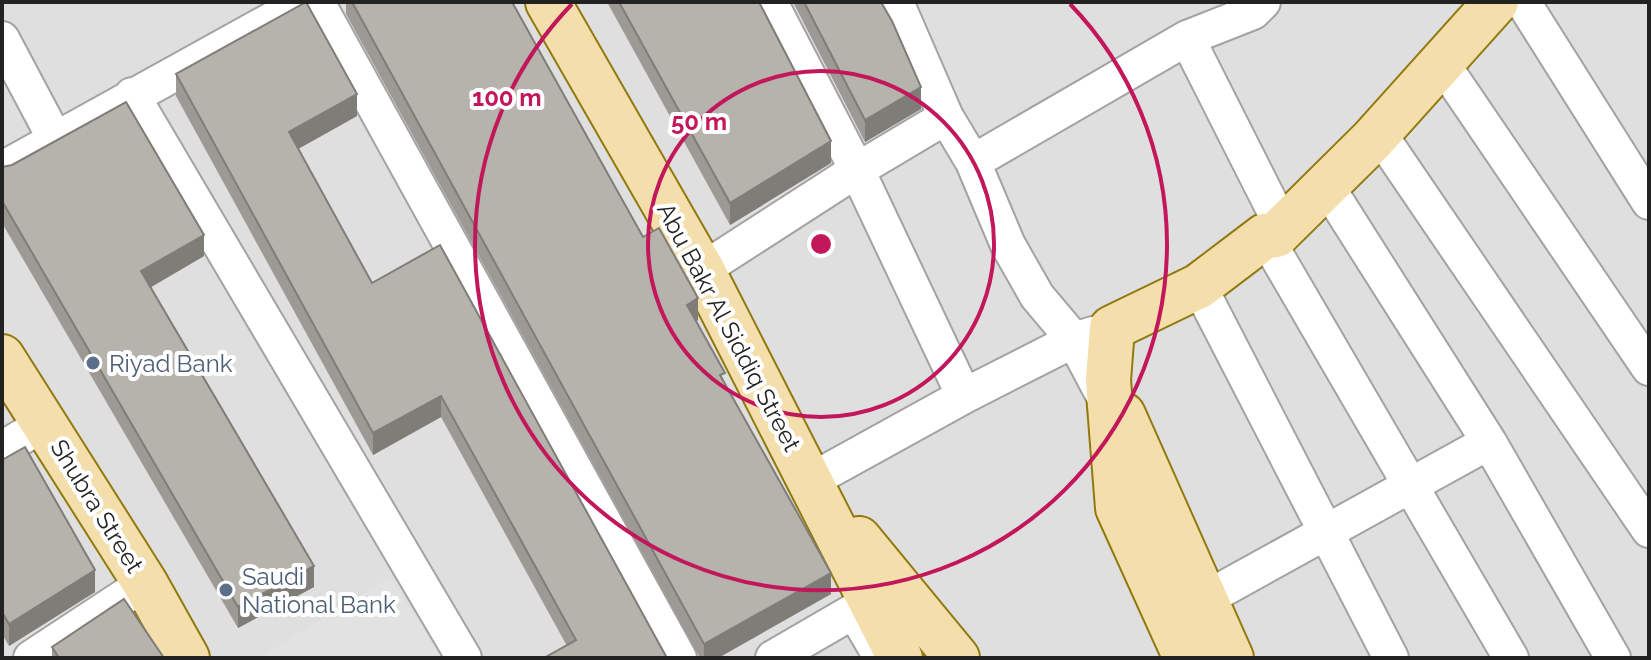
<svg xmlns="http://www.w3.org/2000/svg" width="1651" height="660" font-family="Raleway,sans-serif">
  <style>
    .residential { fill: #e0dfdf }
    .parking { fill: #e2e2e2 }
    .lines { fill: none; stroke-linecap: round; stroke-linejoin: round }
    .minor-casing { stroke: #a3a3a3; stroke-width: 38 }
    .major-casing { stroke: #91790e; stroke-width: 48 }
    .minor { stroke: #fff; stroke-width: 34 }
    .major { stroke: #f4dfac; stroke-width: 44 }
    .wall { fill: #9d9994 }
    .shaded-wall { fill: #7f7d78 }
    .building { fill: #b6b2ac; stroke: #7f7d78; stroke-width: 2 }
    .ring { fill: none; stroke: #c2185b; stroke-width: 4 }
    .service-dot { fill: #5c6f8a; stroke: #fff; stroke-width: 3 }
    .labels { text-anchor: middle; dominant-baseline: central; stroke-width: 8; stroke-linejoin: round; paint-order: stroke }
    .street-label { font-size: 24px; fill: #222; stroke: #fff }
    .service-label { font-size: 24px; fill: #4e5e75; stroke: #fff; text-anchor: start }
    .centre { fill: #c2185b; stroke: #fff; stroke-width: 4 }
    .ring-label { font-size: 24px; text-anchor: middle; font-weight: bold; fill: #c2185b; stroke: #fff; stroke-width: 8; stroke-linejoin: round; paint-order: stroke }
  </style>
  <rect width="100%" height="100%" fill="#f1f0ea"/>
  <!-- residential -->
  <path class="residential" d="M 2,2 L 1649,2 L 1649,658 L 2,658 Z"/>
  <!-- parking -->
  <path class="parking" d="M 390,577 L 442,658 L 258,658 Z"/>
  <g class="lines">
    <!-- minor casing -->
    <g class="minor-casing">
      <path id="minor" d="M 317,2 L 679,658
        M 770,2 L 857,170 L 964,396
        M 896,2 L 946,117 L 973,162 L 1008,245 L 1037,296 L 1074,340 L 1108,404
        M 1523,2 L 1649,202
        M 1187,38 L 1283,228
        M 2,39 L 55,139
        M 1441,62 L 1649,368
        M 132,95 L 464,658
        M 1378,132 L 1649,530
        M 973,162 L 1187,38 L 1253,12 L 1263,2
        M 2,169 L 304,2
        M 1326,185 L 1489,442 L 1613,658
        M 1265,236 L 1511,658
        M 702,270 L 857,170 L 946,117
        M 1199,286 L 1391,658
        M 2,449 L 45,423
        M 810,481 L 964,396 L 1074,340 L 1093,334
        M 1205,599 L 1489,442
        M 31,658 L 145,583
        M 773,658 L 854,611 L 875,647"/>
    </g>
    <!-- major casing -->
    <g class="major-casing">
      <path id="major" d="M 548,2 L 702,270 L 900,658
        M 2,357 L 145,583 L 187,658
        M 1123,415 L 1231,658
        M 859,539 L 957,658
        M 1186,658 L 1118,508 L 1108,380 L 1112,328 L 1199,286 L 1265,236 L 1276,235 L 1372,140 L 1496,2"/>
    </g>
    <!-- minor -->
    <use href="#minor" class="minor"/>
    <!-- major -->
    <use href="#major" class="major"/>
  </g>
  <!-- wall -->
  <path class="wall" d="M 346,2 L 512,2 L 643,237 L 698,320 L 696,322 L 725,383 L 831,594 L 718,658 L 700,658 L 346,14 Z
    M 607,2 L 759,2 L 831,163 L 730,225 Z
    M 793,2 L 881,2 L 921,109 L 865,142 Z
    M 176,74 L 357,116 L 298,149 L 372,283 L 667,658 L 567,646 L 441,417 L 373,455 L 176,96 Z
    M 2,167 L 204,256 L 151,287 L 314,587 L 238,628 L 2,223 Z
    M 2,460 L 95,592 L 9,646 L 2,634 Z
    M 52,647 L 164,658 L 52,658 Z"/>
  <!-- shaded-wall -->
  <path class="shaded-wall" d="M 921,87 L 921,109 L 865,142 L 865,120 Z
    M 357,94 L 357,116 L 289,154 L 289,132 Z
    M 831,141 L 831,163 L 730,225 L 730,203 Z
    M 204,235 L 204,256 L 141,293 L 141,271 Z
    M 698,298 L 698,320 L 687,327 L 687,305 Z
    M 441,396 L 441,417 L 373,455 L 373,433 Z
    M 314,566 L 314,587 L 238,628 L 238,607 Z
    M 95,570 L 95,592 L 9,646 L 9,624 Z
    M 831,573 L 831,594 L 718,658 L 704,658 L 704,644 Z"/>
  <!-- building -->
  <path class="building" d="M 306,2 L 357,94 L 289,132 L 372,283 L 440,245 L 667,658 L 544,658 L 576,640 L 441,396 L 373,433 L 176,74 Z
    M 352,2 L 512,2 L 643,237 L 659,228 L 698,298 L 687,305 L 725,373 L 720,375 L 831,573 L 704,644 Z
    M 619,2 L 759,2 L 831,141 L 730,203 Z
    M 804,2 L 881,2 L 892,21 L 921,87 L 865,120 Z
    M 126,102 L 204,235 L 141,271 L 314,566 L 238,607 L 2,201 L 2,167 L 12,165 Z
    M 25,447 L 95,570 L 9,624 L 2,612 L 2,460 Z
    M 124,599 L 164,658 L 59,658 L 52,647 Z"/>
  <!-- distance rings -->
  <g class="ring">
    <circle cx="821" cy="244" r="173"/>
    <path d="M1070 4A346 346 0 1 1 572 4"/>
  </g>
  <!-- markers -->
  <g class="service-dot">
    <circle cx="93" cy="363" r="8"/>
    <circle cx="226" cy="590" r="8"/>
  </g>
  <g class="labels">
    <!-- street labels -->
    <g class="street-label">
      <text transform="translate(729 327) rotate(62)">Abu Bakr Al Siddiq Street</text>
      <text transform="translate(97 506) rotate(58)">Shubra Street</text>
    </g>
    <!-- service labels -->
    <g class="service-label">
      <text x="109" y="363">Riyad Bank</text>
      <text x="242" y="576">Saudi<tspan x="242" dy="28">National Bank</tspan></text>
    </g>
  </g>
  <circle cx="821" cy="244" r="12" class="centre"/>
  <g class="ring-label">
    <text x="507" y="106">100 m</text>
    <text x="699" y="130">50 m</text>
  </g>
  <!-- border -->
  <rect width="1651" height="660" fill="none" stroke="#222222" stroke-width="8"/>
</svg>
